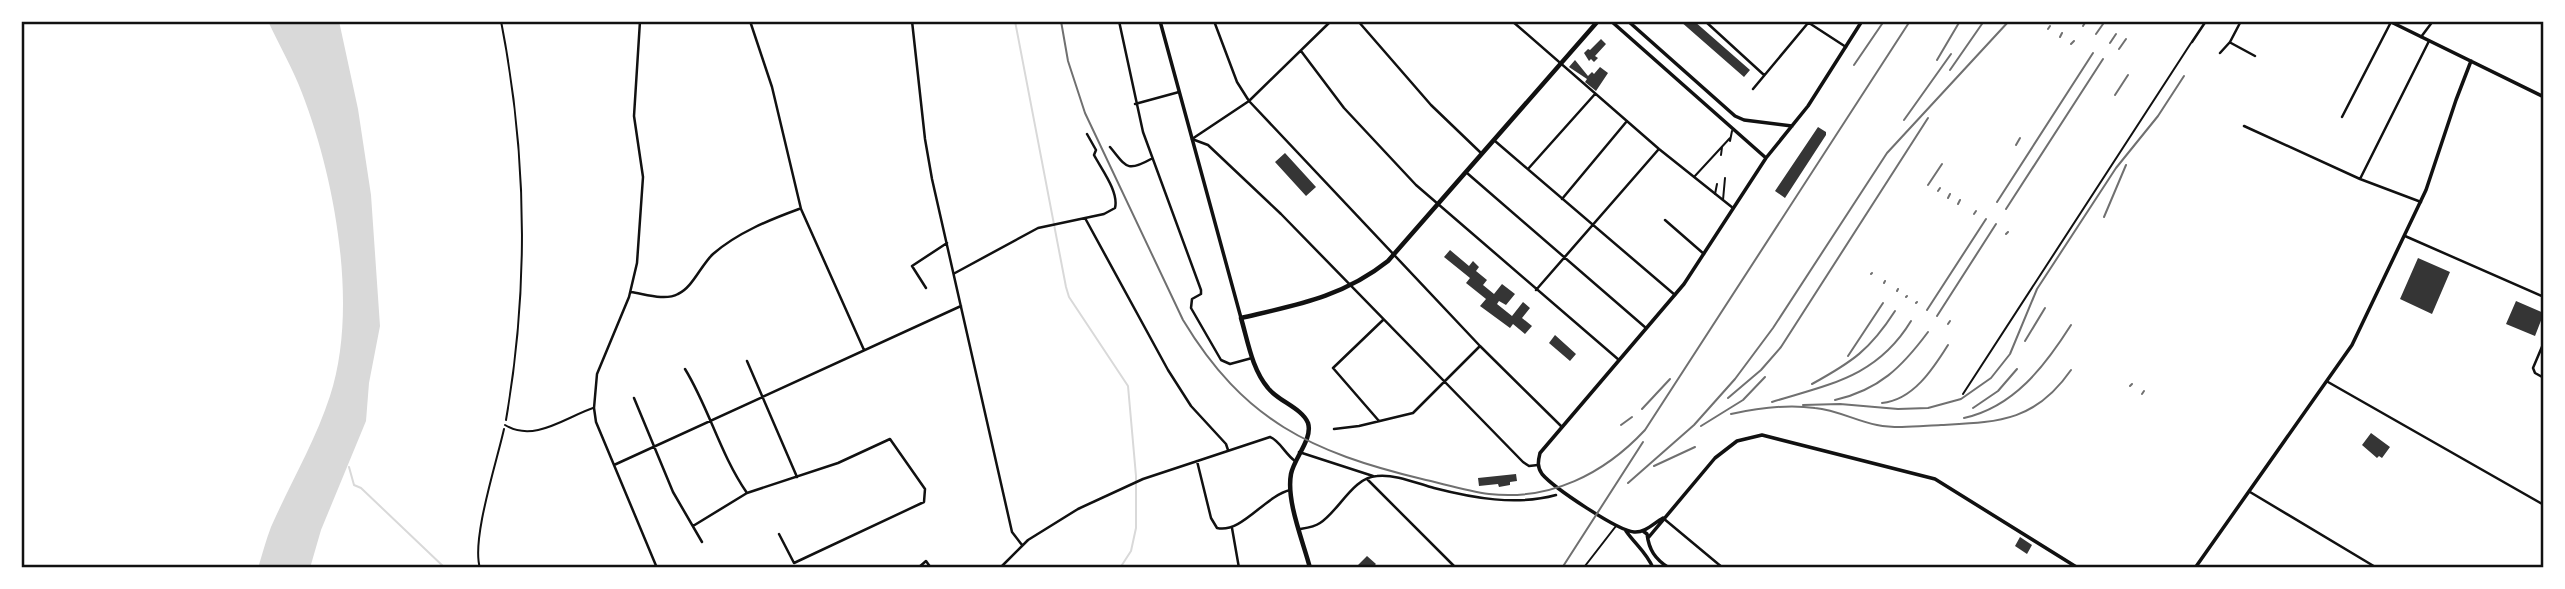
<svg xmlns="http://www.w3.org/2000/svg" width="2565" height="589" font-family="'Alegreya Sans',sans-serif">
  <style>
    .water { fill: #d9d9d9 }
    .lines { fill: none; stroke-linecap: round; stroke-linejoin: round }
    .stream { stroke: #d9d9d9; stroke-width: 2 }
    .building { fill: #353535 }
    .path { stroke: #111; stroke-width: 2 }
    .service { stroke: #111; stroke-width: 2 }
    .minor { stroke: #111; stroke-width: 2.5 }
    .tertiary { stroke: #111; stroke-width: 3.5 }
    .secondary { stroke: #111; stroke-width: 4.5 }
    .rail { stroke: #707070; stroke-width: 2 }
    .neatline { fill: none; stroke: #111; stroke-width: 2.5 }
  </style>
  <rect width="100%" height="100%" fill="#fff"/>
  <!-- water -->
  <path class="water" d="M 268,21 L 339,21 L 358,109 L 371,195 L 380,326 L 369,383 L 366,421 L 321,530 L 310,568 L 258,568 C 262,555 266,540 271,527 C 290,484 315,442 330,396 C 359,308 335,178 302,93 C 293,69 279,45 268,21 Z"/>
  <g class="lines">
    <!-- stream -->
    <path class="stream" d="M 1015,21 L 1066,287 L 1069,297 L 1128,386 L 1136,476 L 1136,528 L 1131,551 L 1120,568
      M 349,467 L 354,485 L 361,488 L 445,568"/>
  </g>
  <!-- building -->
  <path class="building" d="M 1680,21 L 1694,21 L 1750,70 L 1744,77 Z
    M 1601,39 L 1606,44 L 1595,56 L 1598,58 L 1594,62 L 1591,59 L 1589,61 L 1584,53 L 1588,49 L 1590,50 Z
    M 1575,60 L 1588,76 L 1592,72 L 1594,74 L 1600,67 L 1608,73 L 1596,91 L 1585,82 L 1587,79 L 1569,67 Z
    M 1818,127 L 1826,132 L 1826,135 L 1785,198 L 1775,191 Z
    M 1285,153 L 1316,187 L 1306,196 L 1275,162 Z
    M 1450,250 L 1469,266 L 1473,261 L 1479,267 L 1476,271 L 1487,280 L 1483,285 L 1494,294 L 1502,284 L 1515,294 L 1506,305 L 1499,301 L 1497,304 L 1512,316 L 1523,302 L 1530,308 L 1522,318 L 1532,326 L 1525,334 L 1513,324 L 1510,328 L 1480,306 L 1486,299 L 1466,283 L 1470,278 L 1444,257 Z
    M 2418,258 L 2450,272 L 2432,314 L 2400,299 Z
    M 2516,301 L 2544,313 L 2535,336 L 2506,324 Z
    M 1555,335 L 1576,354 L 1570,361 L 1549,343 Z
    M 2371,433 L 2390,447 L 2382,458 L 2379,456 L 2377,458 L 2362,445 Z
    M 1516,474 L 1517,481 L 1510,482 L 1510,485 L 1499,487 L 1498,484 L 1479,486 L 1478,478 Z
    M 2020,537 L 2032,545 L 2027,554 L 2015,546 Z
    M 1367,556 L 1376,564 L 1372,568 L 1355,568 Z"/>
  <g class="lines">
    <!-- path -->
    <path class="path" d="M 501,21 C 527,154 529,287 506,420
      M 480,568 C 471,540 497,461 504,429"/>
    <!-- service -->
    <path class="service" d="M 1730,141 L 1732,131
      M 1721,155 L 1722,147
      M 1694,177 L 1730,138
      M 1715,194 L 1717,184
      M 1723,200 L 1725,178
      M 1963,394 L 2191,43
      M 505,425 C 534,443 566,417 593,408
      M 1585,566 L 1616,526"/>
    <!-- minor -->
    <path class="minor" d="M 640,21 L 634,116 L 643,177 L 637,263 L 629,297 L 597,374 L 594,408 L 596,422 L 657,568
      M 750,21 L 772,87 L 801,209 L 864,350
      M 912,21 L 925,139 L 932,179 L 1012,532 L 1022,545
      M 1119,21 L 1143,132 L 1201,290 L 1201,294 L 1192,299 L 1191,308 L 1221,360 L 1230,364 L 1252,358
      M 1214,21 L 1237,82 L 1249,101 L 1480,346 L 1561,426
      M 1358,21 L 1431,105 L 1481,153
      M 1512,21 L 1659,149 L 1733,208
      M 1705,21 L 1764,75
      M 1806,21 L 1846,47
      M 2421,37 L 2433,21
      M 2192,42 L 2206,21
      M 2231,43 L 2255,56
      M 1301,51 L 1344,108 L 1416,185 L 1619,360
      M 2220,53 L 2230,42 L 2241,21
      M 1753,89 L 1808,23
      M 1135,104 L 1179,92
      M 2342,117 L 2391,22
      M 2244,126 L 2360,179 L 2421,202
      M 1192,139 L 1208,145 L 1281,214 L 1523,462 L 1529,466 L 1538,465
      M 1192,139 L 1249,101 L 1331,21
      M 1495,141 L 1675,295
      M 1110,147 C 1126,166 1126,173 1151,159
      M 1528,169 L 1595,94
      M 1467,173 L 1646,328
      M 2360,179 L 2429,41
      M 1562,199 L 1627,121
      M 1085,218 L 1168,370 L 1191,406 L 1226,444 L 1228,450
      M 1665,220 L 1704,254
      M 2405,236 L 2544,297
      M 955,273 L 1038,228 L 1104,214 L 1115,208 C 1119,192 1102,170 1094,155 L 1096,150 L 1087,134
      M 926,288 L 912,266 L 947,243
      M 1536,290 L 1658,150
      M 631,292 C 645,294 665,301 678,294 C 693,287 701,265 713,254 C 737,233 769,220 799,209
      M 2544,342 L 2533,368 L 2535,373 L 2544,378
      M 747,361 L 797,477
      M 685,369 C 709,408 720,454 747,493
      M 2328,382 L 2544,505
      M 634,398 L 673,492 L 702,542
      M 1379,421 L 1333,368 L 1383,320
      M 1334,429 L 1359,426 L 1413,413 L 1480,346
      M 1299,452 L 1373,476
      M 1197,461 L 1211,518 L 1217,528 C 1241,534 1265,496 1290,490
      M 614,465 L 961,306
      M 1367,479 L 1456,568
      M 2250,492 L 2377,568
      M 1663,518 L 1723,568
      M 693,526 L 747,493 L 838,463 L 890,439 L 925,489 L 924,502 L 794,563 L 779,534
      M 1232,528 L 1239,568
      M 1300,529 C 1306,528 1314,527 1320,523 C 1339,511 1353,477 1377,476 C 1395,474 1416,483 1434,488 C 1473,498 1516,506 1556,495
      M 918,568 L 926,561 L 931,568
      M 1000,568 L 1028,540 L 1078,509 L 1143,479 L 1270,437 C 1280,441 1285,454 1295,461"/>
    <!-- tertiary -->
    <path class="tertiary" d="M 1160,21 L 1241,318
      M 1611,21 L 1766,158
      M 1628,21 L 1735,116 L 1744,120 L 1792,126
      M 2389,21 L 2544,97
      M 1663,518 C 1654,523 1645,533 1634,532 C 1618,531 1554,488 1542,474 C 1537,467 1538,461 1540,453 L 1684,284 L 1766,158 L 1808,106 L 1862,21
      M 1626,531 C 1635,544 1647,553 1653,568
      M 1643,531 L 1647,534 C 1649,550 1655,559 1669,568
      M 1648,538 L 1715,458 L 1737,441 L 1762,435 L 1935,479 L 2078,568
      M 2195,568 L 2352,345 L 2426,190 L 2456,100 L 2471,61"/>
    <!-- secondary -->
    <path class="secondary" d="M 1310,568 C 1303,541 1286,501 1291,474 C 1294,458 1313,439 1308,423 C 1302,408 1278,401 1268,388 C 1252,369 1248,342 1241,318 C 1296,305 1343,297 1388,261 L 1598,21"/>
    <!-- rail -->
    <path class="rail" d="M 1061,21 L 1068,61 L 1085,113 L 1183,320 C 1244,421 1311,452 1422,479 C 1444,484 1467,491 1489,494 C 1550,501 1604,474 1645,430 L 1910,21
      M 2037,22 L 2037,21
      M 2083,26 L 2086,21
      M 2048,29 L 2050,26
      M 2096,34 L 2103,24
      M 2060,37 L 2062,33
      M 2110,43 L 2116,34
      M 2071,44 L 2074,41
      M 2119,49 L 2126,39
      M 1937,60 L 1960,21
      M 1854,65 L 1884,21
      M 1950,70 L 1984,21
      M 2115,95 L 2128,75
      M 1904,120 L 1951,54
      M 2016,145 L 2020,138
      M 1928,185 L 1942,164
      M 1938,191 L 1940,188
      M 1948,198 L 1950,194
      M 1997,202 L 2093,53
      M 1958,204 L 1960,200
      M 2006,209 L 2103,59
      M 1974,214 L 1976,211
      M 2104,217 L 2126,165
      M 2006,234 L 2008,232
      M 1871,274 L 1872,273
      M 1884,283 L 1885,281
      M 1897,291 L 1898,289
      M 1906,297 L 1907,296
      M 1916,303 L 1917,302
      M 1927,310 L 1986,219
      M 1937,316 L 1996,224
      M 1948,324 L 1950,321
      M 2025,341 L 2045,308
      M 1848,356 L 1883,303
      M 1812,384 C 1852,362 1870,350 1895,311
      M 2130,386 L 2132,384
      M 2142,394 L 2144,391
      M 1728,398 L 1761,370 L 1781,347 L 1928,118
      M 1835,400 C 1879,390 1902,367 1928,332
      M 1772,402 C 1830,384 1877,377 1911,321
      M 1882,403 C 1913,400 1933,369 1948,345
      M 1803,405 L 1840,404 L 1898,409 L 1928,408 L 1961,399 L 1991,378 L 2010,354 L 2037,289 L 2116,168 L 2158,116 L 2184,76
      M 1973,408 L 1998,391 L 2017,369
      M 1642,409 L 1670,379
      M 1731,414 C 1758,408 1787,404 1815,408 C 1837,410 1856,421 1877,425 C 1898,429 1920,426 1941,425 C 1998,422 2035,422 2071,370
      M 1964,418 C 2014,407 2045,366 2071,325
      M 1621,425 L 1632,417
      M 1701,426 L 1743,400 L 1765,377
      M 1654,466 L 1695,447
      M 1628,483 L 1694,425 L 1735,379 L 1773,328 L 1887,153 L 2009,21
      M 1562,568 L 1643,442"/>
  </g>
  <!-- border -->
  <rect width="2565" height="589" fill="none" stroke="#ffffff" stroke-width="46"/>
  <rect x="23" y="23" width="2519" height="543" class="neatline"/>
</svg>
